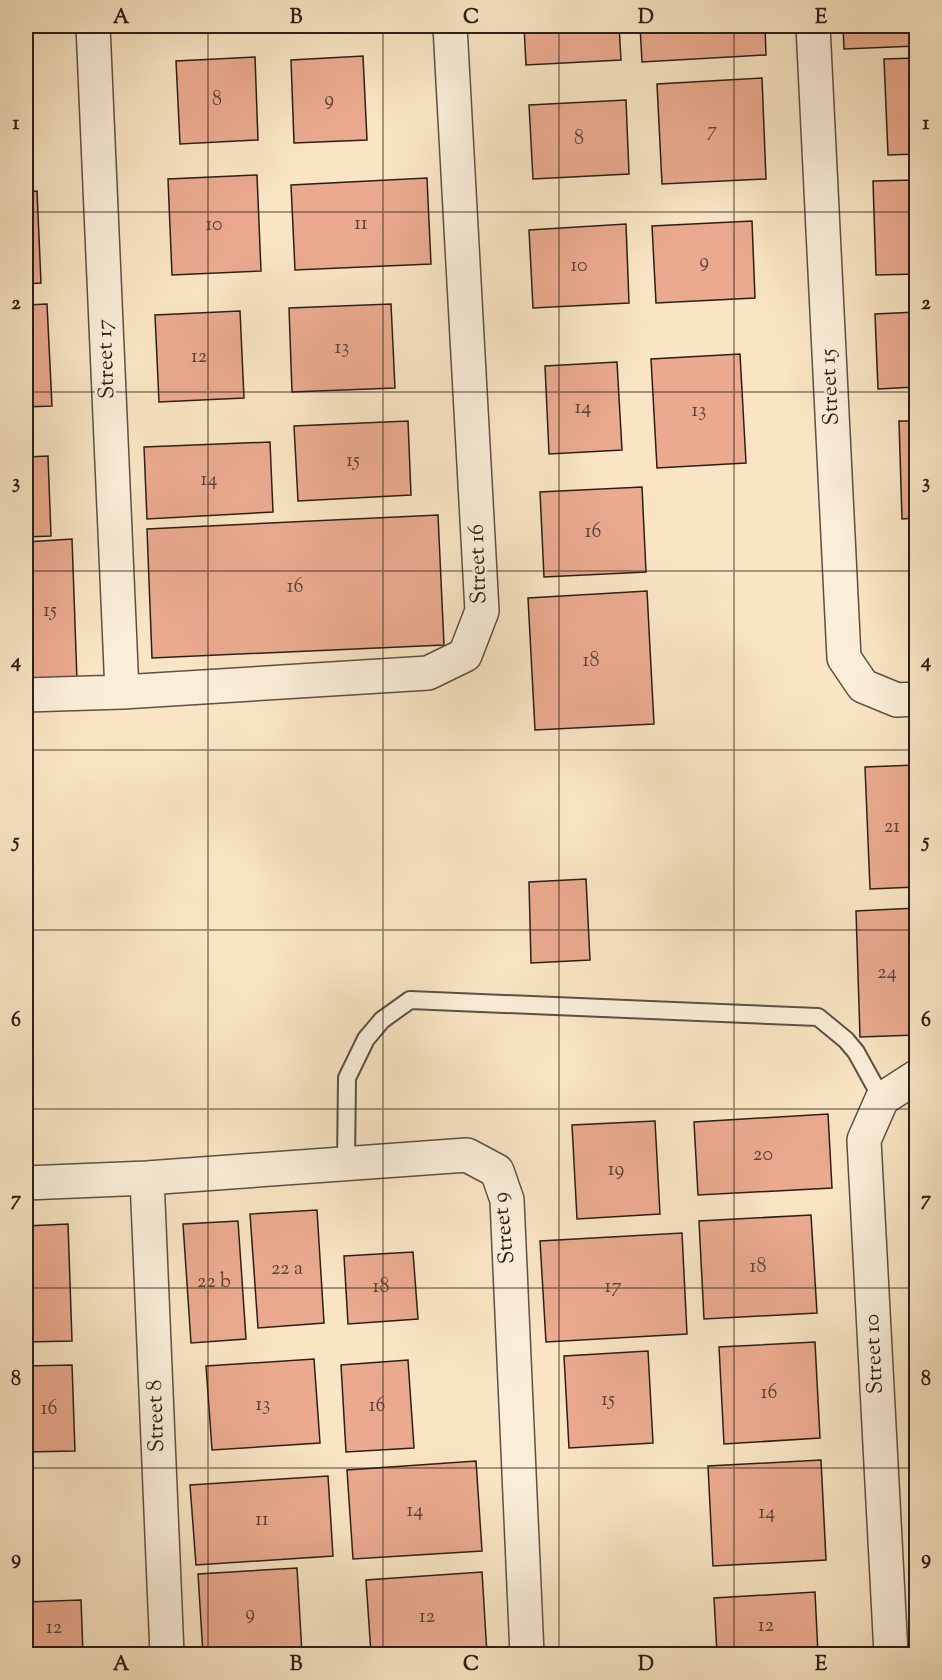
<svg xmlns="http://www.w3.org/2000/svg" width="942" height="1680" font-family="'Sorts Mill Goudy',serif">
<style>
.building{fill:#ebaa90;stroke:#2b1f18;stroke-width:1.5}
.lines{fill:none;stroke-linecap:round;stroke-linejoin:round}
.service-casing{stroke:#5e5043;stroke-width:20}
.minor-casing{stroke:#5e5043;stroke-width:36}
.service{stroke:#fbeed9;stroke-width:16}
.minor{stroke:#fbeed9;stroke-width:33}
.grid{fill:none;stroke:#2b1f18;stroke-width:1.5;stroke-opacity:0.55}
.labels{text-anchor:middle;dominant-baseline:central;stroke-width:5;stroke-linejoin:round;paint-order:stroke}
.number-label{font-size:20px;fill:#5b4236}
.street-label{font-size:22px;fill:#2b1f18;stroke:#fbeed9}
.neatline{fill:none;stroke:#2b1f18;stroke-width:2}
.grid-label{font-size:20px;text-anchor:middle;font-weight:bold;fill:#2b1f18}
</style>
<rect width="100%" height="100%" fill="#f9e5c4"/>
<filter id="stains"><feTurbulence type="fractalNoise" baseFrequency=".00333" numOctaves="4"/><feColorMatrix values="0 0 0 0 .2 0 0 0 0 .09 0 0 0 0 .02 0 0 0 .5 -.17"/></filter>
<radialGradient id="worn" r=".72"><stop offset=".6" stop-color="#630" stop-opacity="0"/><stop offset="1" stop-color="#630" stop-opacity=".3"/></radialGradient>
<path class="building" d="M524,26H619L621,60L526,65Z
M640,26H765L766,55L642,62Z
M843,26H916V46L844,49Z
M363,56L367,140L294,143L291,60Z
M255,57L258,140L180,144L176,61Z
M916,58V154L888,155L884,59Z
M762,78L766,179L662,184L657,84Z
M626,100L629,174L533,179L529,105Z
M257,175L261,271L172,275L168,179Z
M427,178L431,264L295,270L291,185Z
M916,180V274L876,275L873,181Z
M37,191L41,283L26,284V192Z
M752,221L755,298L656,303L652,226Z
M626,224L629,303L533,308L529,230Z
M47,304L52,406L26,407V305Z
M391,304L395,388L292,392L289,308Z
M240,311L244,398L159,402L155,315Z
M916,312V387L878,389L875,314Z
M740,354L746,463L657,468L651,359Z
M617,362L622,450L549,454L545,366Z
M408,421L411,495L298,501L294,426Z
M899,421H916V518L902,519Z
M270,442L273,512L147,519L144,447Z
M48,456L51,536L26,537V457Z
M642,487L646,572L544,577L540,492Z
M438,515L444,645L152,658L147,529Z
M72,539L77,680L26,682V542Z
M647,591L654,724L535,730L528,598Z
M916,765V887L870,889L865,767Z
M586,879L590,960L531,963L529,882Z
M916,908V1035L860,1037L856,911Z
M828,1114L832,1188L698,1195L694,1122Z
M655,1121L660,1214L577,1219L572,1125Z
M317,1210L324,1323L258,1328L250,1214Z
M811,1215L817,1313L704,1319L699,1221Z
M238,1221L246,1339L191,1343L183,1224Z
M68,1224L72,1341L26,1342V1226Z
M682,1233L687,1334L546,1342L540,1241Z
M413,1252L418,1319L348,1324L344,1256Z
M815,1342L820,1438L724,1444L719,1347Z
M648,1351L653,1443L569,1448L564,1356Z
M314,1359L320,1443L212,1450L206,1366Z
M408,1360L414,1448L346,1452L341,1365Z
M72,1365L75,1451L26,1452V1366Z
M821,1460L826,1560L713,1566L708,1466Z
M476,1461L482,1551L353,1559L347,1470Z
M328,1476L333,1556L196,1565L190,1485Z
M297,1568L302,1654H203L198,1574Z
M482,1572L487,1654H371L366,1580Z
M815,1592L818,1654H717L714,1598Z
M81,1600L83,1654H26V1602Z"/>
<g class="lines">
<defs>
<path id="service" d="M346,1163L347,1078L366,1039L382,1020L410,1000L818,1017L846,1040L856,1052L882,1099"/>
<path id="minor" d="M93,26L122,692
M813,26L844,658L863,686L897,700L916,699
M26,695L122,692L428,673L465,655L482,611L450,26
M147,1178L167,1654
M26,1183L147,1178L467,1155L497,1171L507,1200L527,1654
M891,1654L864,1140L882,1099L916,1077"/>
</defs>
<use href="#service" class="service-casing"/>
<use href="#minor" class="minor-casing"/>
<use href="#service" class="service"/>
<use href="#minor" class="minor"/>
</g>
<path class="grid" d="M208,26V1654M383,26V1654M559,26V1654M734,26V1654M26,212H916M26,392H916M26,571H916M26,750H916M26,930H916M26,1109H916M26,1288H916M26,1468H916"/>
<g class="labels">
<g class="number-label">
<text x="217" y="100">8</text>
<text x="329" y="100">9</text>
<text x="712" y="131">7</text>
<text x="579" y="139">8</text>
<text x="361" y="224">11</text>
<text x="214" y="225">10</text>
<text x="704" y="262">9</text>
<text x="579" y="266">10</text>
<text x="342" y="348">13</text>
<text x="199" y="357">12</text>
<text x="583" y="408">14</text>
<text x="699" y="411">13</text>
<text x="353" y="461">15</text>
<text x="209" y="480">14</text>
<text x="593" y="532">16</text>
<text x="295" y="587">16</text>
<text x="50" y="611">15</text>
<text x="591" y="661">18</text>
<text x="892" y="827">21</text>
<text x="887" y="973">24</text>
<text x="763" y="1155">20</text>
<text x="616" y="1170">19</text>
<text x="758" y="1267">18</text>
<text x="287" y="1269">22 a</text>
<text x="214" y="1282">22 b</text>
<text x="381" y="1287">18</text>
<text x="613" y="1287">17</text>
<text x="769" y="1393">16</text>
<text x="608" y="1400">15</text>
<text x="263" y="1405">13</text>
<text x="377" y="1406">16</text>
<text x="49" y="1409">16</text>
<text x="415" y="1511">14</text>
<text x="767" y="1513">14</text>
<text x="262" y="1520">11</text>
<text x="250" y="1614">9</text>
<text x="427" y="1617">12</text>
<text x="766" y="1626">12</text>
<text x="54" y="1628">12</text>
</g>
<g class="street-label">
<text transform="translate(107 359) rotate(-92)">Street 17</text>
<text transform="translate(831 387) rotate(-93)">Street 15</text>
<text transform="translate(479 564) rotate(-92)">Street 16</text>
<text transform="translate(505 1228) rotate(-96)">Street 9</text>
<text transform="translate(875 1354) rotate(-93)">Street 10</text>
<text transform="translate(157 1416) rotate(-92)">Street 8</text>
</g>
</g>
<rect width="942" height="1680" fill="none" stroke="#f9e5c4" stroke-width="66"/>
<rect x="33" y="33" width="876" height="1614" class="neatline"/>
<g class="grid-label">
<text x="121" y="23">A</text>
<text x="296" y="23">B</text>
<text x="471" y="23">C</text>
<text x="646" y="23">D</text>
<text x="821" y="23">E</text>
<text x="16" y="129">1</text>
<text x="926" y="129">1</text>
<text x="16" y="309">2</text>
<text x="926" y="309">2</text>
<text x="16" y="488">3</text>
<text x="926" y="488">3</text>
<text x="16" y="667">4</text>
<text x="926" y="667">4</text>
<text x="16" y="847">5</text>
<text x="926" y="847">5</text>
<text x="16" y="1026">6</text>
<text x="926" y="1026">6</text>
<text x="16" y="1205">7</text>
<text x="926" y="1205">7</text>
<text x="16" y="1385">8</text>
<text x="926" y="1385">8</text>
<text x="16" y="1564">9</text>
<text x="926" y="1564">9</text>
<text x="121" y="1670">A</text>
<text x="296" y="1670">B</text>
<text x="471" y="1670">C</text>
<text x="646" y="1670">D</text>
<text x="821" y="1670">E</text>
</g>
<rect width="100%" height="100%" filter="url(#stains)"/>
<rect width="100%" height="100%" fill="url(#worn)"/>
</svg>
